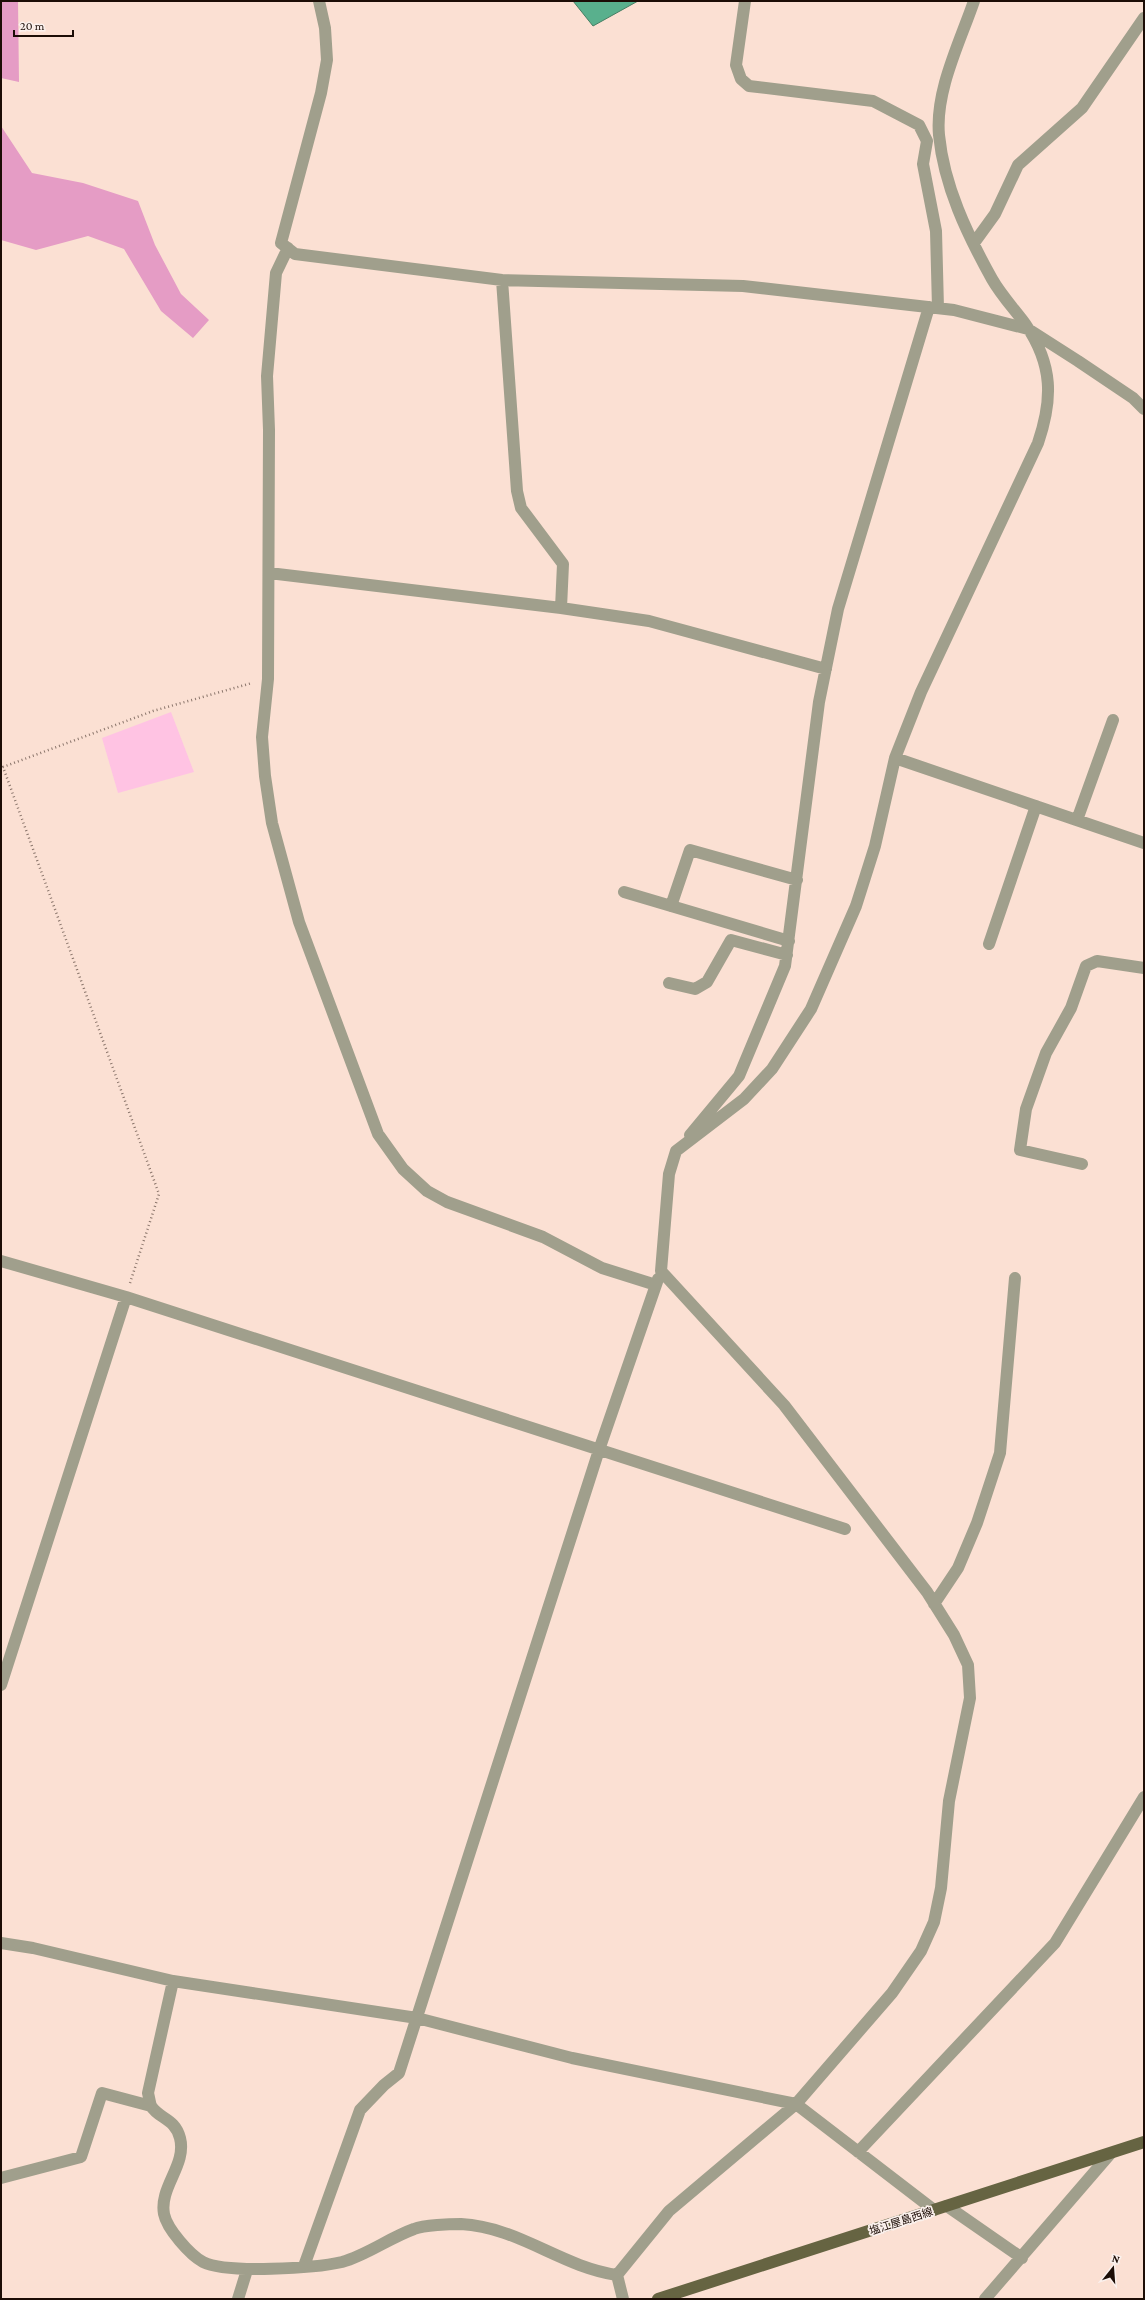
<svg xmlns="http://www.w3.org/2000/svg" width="1145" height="2300" font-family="'Crimson Pro','Noto Sans JP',serif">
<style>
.green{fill:#ffc3e3}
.forest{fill:#e59cc5}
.water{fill:#59b08d;stroke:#477f64}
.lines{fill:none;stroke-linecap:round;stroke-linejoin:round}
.path{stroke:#8a756b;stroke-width:2.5;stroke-dasharray:1 3;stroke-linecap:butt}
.minor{stroke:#a09f8c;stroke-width:12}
.major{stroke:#666442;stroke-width:12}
.labels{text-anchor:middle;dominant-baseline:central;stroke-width:3.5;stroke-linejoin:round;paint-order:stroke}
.street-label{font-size:11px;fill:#1c0d06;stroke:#fbf1ed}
</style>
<rect width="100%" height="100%" fill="#fbe0d3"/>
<path class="green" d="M171,712L194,772L118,793L102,738Z"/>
<path class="forest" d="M1,1H18L19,82L1,78Z
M1,126L32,173L83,183L138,201L155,245L181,294L209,320L193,338L161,311L124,249L88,236L36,250L1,240Z"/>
<path class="water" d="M573,1H638L593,26Z"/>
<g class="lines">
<path class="path" d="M130,1283L159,1194L3,767L153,711L252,683"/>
<path class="minor" d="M319,1L325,28L327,60L321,93L281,243L295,254L502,280L743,286L954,310L1028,329L1078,361L1133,398L1144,409
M745,1L736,65L741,79L749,86L873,101L919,125L927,141L923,164L936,231L938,308
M974,243L995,214L1018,165L1082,108L1144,18
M288,248L276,273L267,376L269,430L268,679L262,737L265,776L272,823L299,922L378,1134L403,1169L427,1191L447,1202L543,1237L602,1268L656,1285
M502,280L517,491L521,508L563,564L561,608
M269,573L561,608L649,621L826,669
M895,758L1144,843
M1077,820L1113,720
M624,892L789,941
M671,906L690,850L797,880
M989,944L1036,806
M669,983L695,989L707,982L731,940L787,955
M690,1135L739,1076L785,966L819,702L838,609L929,307
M1082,1164L1020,1150L1026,1109L1046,1053L1071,1008L1086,966L1097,961L1144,968
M1,1261L126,1297L845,1529
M934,1604L958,1568L977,1523L1000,1453L1015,1278
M1,1685L126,1297
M1,1943L33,1948L173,1981L417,2018L572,2058L796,2104L934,2210
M173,1981L148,2093C149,2097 150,2103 151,2106C159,2119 175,2118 180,2138C187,2165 159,2187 164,2214C167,2229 190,2255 203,2262C226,2274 316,2268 342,2262C367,2255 389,2238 414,2229C424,2225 450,2224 461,2224C519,2227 561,2267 617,2275
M858,2152L1055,1943L1144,1797
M1,2178L81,2157L102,2093L151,2106
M947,2206L1022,2258
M304,2266L360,2110L384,2085L399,2073L599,1450L658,1279
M238,2299L247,2270
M623,2299L617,2275L669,2211L796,2104L892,1993L921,1951L934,1922L941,1888L949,1801L970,1698L968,1665L954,1635L927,1592L784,1405L661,1271L669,1174L676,1151L744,1099L772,1069L811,1009L856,906L875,846L895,758L921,692L1038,443C1053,399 1053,365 1026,325C1015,310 1001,295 992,279C967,234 944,186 939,135C935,91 960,42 974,1
M985,2299L1110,2154"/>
<path class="major" d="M658,2299L1144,2142"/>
</g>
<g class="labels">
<g class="street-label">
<text transform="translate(901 2221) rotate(-18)">塩江屋島西線</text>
</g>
</g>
<rect width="1145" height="2300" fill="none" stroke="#1c0d06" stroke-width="4"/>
<g transform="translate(1113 2268) rotate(17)" stroke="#fbf1ed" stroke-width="3" paint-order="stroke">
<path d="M0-3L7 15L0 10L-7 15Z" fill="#1c0d06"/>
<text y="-6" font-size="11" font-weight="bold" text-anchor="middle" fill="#1c0d06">N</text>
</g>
<path d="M14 30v6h59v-6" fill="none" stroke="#1c0d06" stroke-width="2"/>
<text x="20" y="30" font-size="12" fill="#1c0d06" stroke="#fbf1ed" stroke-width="3" paint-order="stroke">20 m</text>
</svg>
